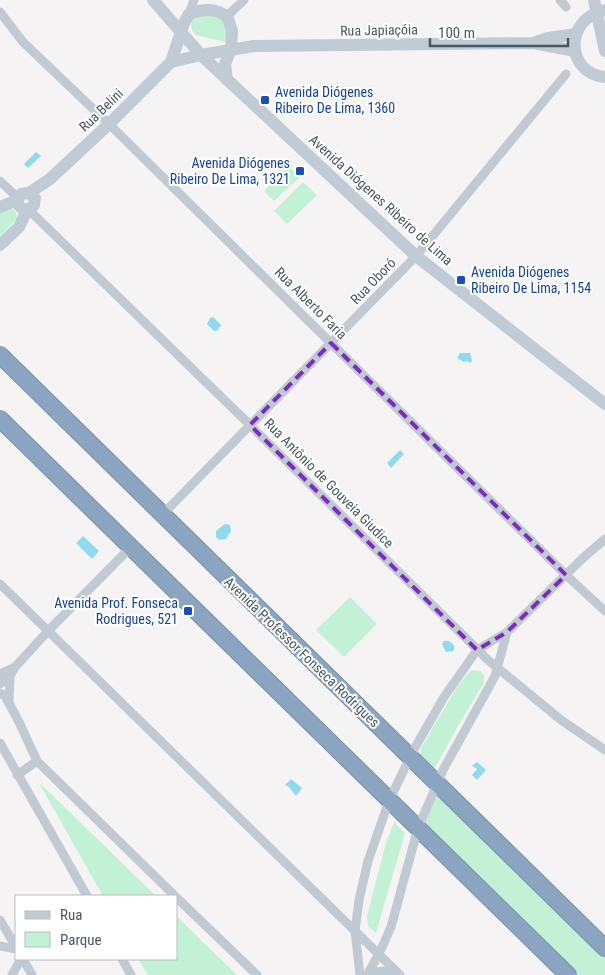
<svg xmlns="http://www.w3.org/2000/svg" width="605" height="975" font-family="'Roboto Condensed',sans-serif">
<style>
.green{fill:#c3f1d5}
.water{fill:#90daee}
.lines{fill:none;stroke-linecap:round;stroke-linejoin:round}
.highway-casing{stroke:#7690ad;stroke-width:18}
.street{stroke:#c1cad2;stroke-width:9}
.secondary{stroke:#c1cbd6;stroke-width:12}
.highway{stroke:#8ba5c1;stroke-width:16}
.marked{fill:none;stroke:#7b2cbf;stroke-width:4;stroke-dasharray:10 6;stroke-linejoin:round}
.transit-dot{fill:#1a4fb4;stroke:#fff;stroke-width:2}
.labels{text-anchor:middle;dominant-baseline:central;stroke-width:4;stroke-linejoin:round;paint-order:stroke}
.street-label{font-size:14px;fill:#4a5661;stroke:#fff}
.transit-label{font-size:14px;fill:#164399;stroke:#fff;text-anchor:start}
</style>
<rect width="100%" height="100%" fill="#f5f3f3"/>
<path class="green" d="M194,16H222L228,39L225,42L196,35C190,30 190,23 194,16Z
M289,166L300,177L274,201L264,191Z
M303,182L317,195L287,224L274,211Z
M12,208L16,213L17,219L0,236V212Z
M350,597L377,624L344,657L316,630Z
M472,670L481,671L484,676V683L459,724L436,766L434,767L420,755L421,748C431,733 459,678 472,670Z
M39,783L49,792L156,896H103Z
M438,792L605,956V975H576L424,825Z
M394,822L405,833L376,933L368,926L367,916L386,843Z
M176,916L237,975H148L138,959H176Z"/>
<path class="water" d="M36,152L41,156L28,168L24,164Z
M213,317L221,325L217,331H214L207,324L210,318Z
M460,353H470L472,361L470,363L468,361L464,362L457,358Z
M400,450L404,454L391,468L387,463Z
M225,524L230,525L231,531L226,539L219,540L216,537V531Z
M83,536L99,551L92,559L76,543Z
M444,641H448C453,642 456,647 453,651L446,652L442,644Z
M477,762L486,770L477,780L472,775L477,769L472,766Z
M291,779L302,788L296,796L289,787L285,785Z"/>
<g class="lines">
<defs>
<path id="highway" d="M0,355L605,948
M0,419L568,975"/>
</defs>
<use href="#highway" class="highway-casing"/>
<path class="street" d="M560,0L566,7
M0,12L23,42L109,124L566,575L605,611
M189,14L194,0
M227,16L244,0
M0,181L18,198
M29,210L250,425L488,660L561,720L605,750
M163,514L416,256L566,74
M0,584L400,975
M0,674L15,667
M0,684L10,676L15,667L48,631L131,547
M0,693L5,696L19,722L37,761L175,896
M9,703L10,676
M0,743L87,896
M17,775L37,761
M176,897L257,975
M0,920L16,947
M0,946L16,949
M23,959L32,975
M122,959L131,975
M368,973L384,971L397,972
M12,975L21,959
M360,975L355,931L359,900L368,861L389,801L413,751L444,697L477,650L507,632L583,558L605,539
M367,975L379,954L391,927L418,828L443,770L495,676L507,632"/>
<path class="secondary" d="M153,0L201,55L416,256L605,404
M594,0L605,51
M605,10C563,19 566,74 605,77
M533,43L548,38L576,34
M171,62L201,55L254,46L533,43L575,51
M29,193L35,198L34,205C25,215 12,205 21,194L29,193L50,179L109,124L171,62L184,23L189,14C202,9 217,7 228,18L232,31L231,49L225,64L227,80
M0,207L17,200
M0,245L19,227L27,210"/>
<use href="#highway" class="highway"/>
</g>
<path class="marked" d="M331,343L566,575L507,632L477,650L250,425Z"/>
<g class="transit-dot">
<rect x="260" y="95" width="10" height="10" rx="2.5"/>
<rect x="295" y="166" width="10" height="10" rx="2.5"/>
<rect x="456" y="275" width="10" height="10" rx="2.5"/>
<rect x="183" y="606" width="10" height="10" rx="2.5"/>
</g>
<g class="labels">
<g class="street-label">
<text transform="translate(379 30) rotate(-1)">Rua Japiaçóia</text>
<text transform="translate(101 110) rotate(-44)">Rua Belini</text>
<text transform="translate(381 200) rotate(42)">Avenida Diógenes Ribeiro de Lima</text>
<text transform="translate(373 281) rotate(-46)">Rua Oboró</text>
<text transform="translate(311 303) rotate(45)">Rua Alberto Faria</text>
<text transform="translate(329 483) rotate(45)">Rua Antônio de Gouveia Giudice</text>
<text transform="translate(302 652) rotate(44)">Avenida Professor Fonseca Rodrigues</text>
</g>
<g class="transit-label">
<text x="275" y="92">Avenida Diógenes<tspan x="275" dy="16">Ribeiro De Lima, 1360</tspan></text>
<text x="290" y="163" text-anchor="end">Avenida Diógenes<tspan x="290" dy="16">Ribeiro De Lima, 1321</tspan></text>
<text x="471" y="272">Avenida Diógenes<tspan x="471" dy="16">Ribeiro De Lima, 1154</tspan></text>
<text x="178" y="603" text-anchor="end">Avenida Prof. Fonseca<tspan x="178" dy="16">Rodrigues, 521</tspan></text>
</g>
</g>
<rect x="15" y="895" width="162" height="65" fill="#ffffff" stroke="#b7bbc0"/>
<rect x="25" y="911" width="25" height="8" fill="#c1cbd6" stroke="#b7bbc0"/>
<text x="60" y="920" font-size="15" fill="#4a5661">Rua</text>
<rect x="25" y="932" width="25" height="15" fill="#c3f1d5" stroke="#b7bbc0"/>
<text x="60" y="945" font-size="15" fill="#4a5661">Parque</text>
<path d="M430 38v8h138v-8" fill="none" stroke="#4a5661" stroke-width="2.5"/>
<text x="438" y="38" font-size="15" fill="#4a5661" stroke="#ffffff" stroke-width="4" paint-order="stroke">100 m</text>
</svg>
